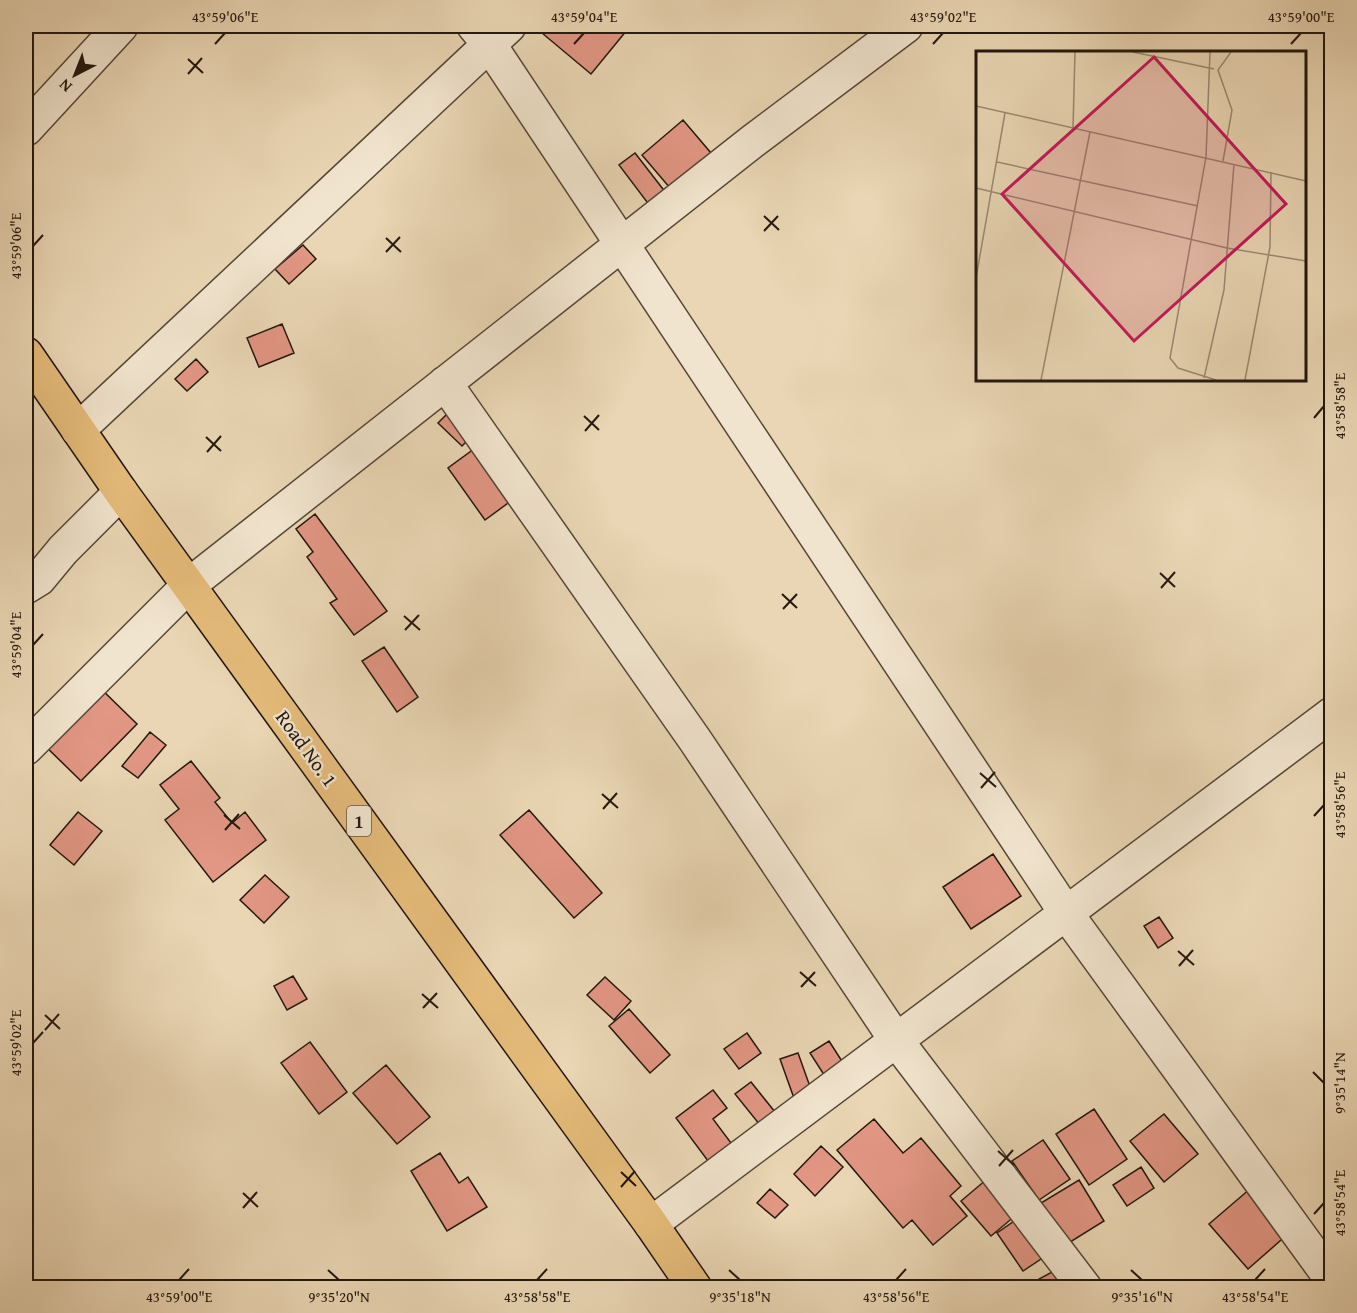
<svg xmlns="http://www.w3.org/2000/svg" width="1357" height="1313" font-family="'Gentium Book Plus',serif">
<style>
.building{fill:#e29684;stroke:#23170e;stroke-width:1.5}
.lines{fill:none;stroke-linecap:round;stroke-linejoin:round}
.minor-casing{stroke:#554738;stroke-width:36}
.highway-casing{stroke:#23170e;stroke-width:36}
.minor{stroke:#f1e4ce;stroke-width:33}
.highway{stroke:#e5bb7a;stroke-width:33}
.ticks{fill:none;stroke:#23170e;stroke-width:2}
.labels{text-anchor:middle;dominant-baseline:central;stroke-width:4.5;stroke-linejoin:round;paint-order:stroke}
.shield{fill:#f1e4ce;stroke:#615448;stroke-width:1.5}
.shield-label{font-size:18px;font-weight:bold;fill:#23170e}
.street-label{font-size:20px;fill:#23170e;stroke:#f1e4ce}
.inset-road{fill:none;stroke:#9a8a72;stroke-width:1.5}
.view{fill:#c2185b;fill-opacity:0.15;stroke:#c2185b;stroke-width:3}
.inset-edge{fill:none;stroke:#23170e;stroke-width:3}
.neatline{fill:none;stroke:#23170e;stroke-width:2}
.ticks-label{font-size:15px;text-anchor:middle;fill:#23170e}
</style>
<rect width="100%" height="100%" fill="#ead6b4"/>
<filter id="stains"><feTurbulence type="fractalNoise" baseFrequency=".00333" numOctaves="4"/><feColorMatrix values="0 0 0 0 .2 0 0 0 0 .09 0 0 0 0 .02 0 0 0 .5 -.17"/></filter>
<radialGradient id="worn" r=".72"><stop offset=".6" stop-color="#630" stop-opacity="0"/><stop offset="1" stop-color="#630" stop-opacity=".3"/></radialGradient>
<path class="building" d="M548,26H622L627,30L591,74L542,33Z
M683,120L711,153L670,188L642,155Z
M635,153L666,193L650,206L619,165Z
M303,245L316,259L289,284L275,269Z
M282,324L294,353L259,367L247,338Z
M196,359L208,372L187,391L175,379Z
M447,414L472,436L462,446L438,423Z
M478,446L515,498L485,520L448,468Z
M315,514L387,611L354,635L330,603L337,599L307,557L313,552L296,529Z
M384,647L418,697L397,712L362,661Z
M94,682L137,724L81,781L38,739Z
M150,732L166,745L138,778L122,766Z
M191,761L220,798L215,802L232,823L245,812L266,840L213,882L165,820L179,809L160,785Z
M529,810L602,893L574,918L500,835Z
M78,812L102,831L74,865L50,845Z
M993,854L1021,896L971,929L943,887Z
M265,875L289,897L264,923L240,900Z
M1159,917L1173,938L1158,948L1144,926Z
M293,976L307,999L287,1010L274,986Z
M605,977L631,1001L614,1020L587,995Z
M629,1009L670,1055L650,1073L609,1026Z
M747,1033L761,1053L739,1069L724,1049Z
M829,1041L847,1069L828,1081L810,1053Z
M310,1042L347,1092L319,1114L281,1063Z
M798,1053L813,1095L795,1101L780,1059Z
M386,1065L430,1117L397,1144L353,1093Z
M751,1082L779,1117L764,1130L735,1094Z
M713,1090L727,1108L713,1119L743,1159L720,1177L676,1118Z
M1094,1109L1127,1159L1089,1185L1056,1134Z
M1164,1114L1198,1154L1164,1182L1130,1141Z
M874,1119L903,1153L921,1138L961,1186L950,1196L967,1216L933,1245L912,1220L903,1228L837,1150Z
M1043,1140L1070,1179L1039,1200L1012,1161Z
M821,1146L843,1167L815,1196L794,1174Z
M440,1153L459,1183L468,1177L487,1207L447,1231L411,1171Z
M1141,1167L1154,1188L1127,1206L1113,1185Z
M993,1174L1022,1210L991,1236L961,1201Z
M1079,1180L1104,1221L1067,1244L1041,1203Z
M1251,1188L1289,1233L1248,1269L1209,1224Z
M770,1189L788,1205L775,1218L757,1203Z
M1023,1215L1050,1253L1023,1271L997,1233Z
M1069,1263L1082,1288H1044L1039,1279Z"/>
<g class="lines">
<defs>
<path id="minor" d="M474,26L489,44L1066,913L1332,1280
M26,129L121,26
M445,383L695,740L896,1040L1085,1288
M78,430L509,26
M26,587L39,579L63,550L121,492
M26,748L189,585L753,141L906,26
M651,1224L1332,714"/>
<path id="highway" d="M26,354L121,492L651,1224L695,1288"/>
</defs>
<use href="#minor" class="minor-casing"/>
<use href="#highway" class="highway-casing"/>
<use href="#minor" class="minor"/>
<use href="#highway" class="highway"/>
</g>
<path class="ticks" d="M215,44L225,33M574,44L584,33M933,44L943,33M1291,44L1301,33M188,59L203,73M188,74L202,58M764,216L779,230M764,231L778,216M386,238L401,252M33,246L43,235M386,252L400,237M584,416L599,430M1314,418L1324,406M585,431L599,415M206,437L221,451M207,452L221,436M1160,573L1175,587M1161,588L1175,572M782,594L797,608M783,609L797,594M404,616L420,630M405,630L419,615M33,645L43,634M980,773L996,787M981,788L995,772M602,794L618,808M603,809L617,793M224,815L240,829M1314,816L1324,805M225,830L239,814M1178,951L1194,965M1179,966L1193,950M800,972L816,986M801,987L815,972M422,994L438,1008M423,1008L437,993M45,1015L60,1029M45,1030L59,1014M33,1043L43,1032M1313,1072L1324,1083M998,1151L1014,1165M999,1166L1013,1150M621,1172L636,1186M621,1187L635,1171M243,1193L258,1207M243,1208L257,1192M1314,1214L1324,1203M328,1270L339,1280M729,1270L740,1280M1131,1270L1142,1280M179,1280L189,1269M537,1280L547,1269M896,1280L906,1269M1255,1280L1265,1269"/>
<g class="labels">
<rect class="shield" x="347" y="806" width="24" height="30" rx="4.5"/>
<g class="shield-label">
<text x="359" y="821">1</text>
</g>
<g class="street-label">
<text transform="translate(307 748) rotate(54)">Road No. 1</text>
</g>
</g>
<g transform="translate(976 51)">
<rect width="330" height="330" fill="#ead6b4"/>
<path class="inset-road" d="M157,1L238,18M234,1L230,106L194,307L202,317L240,329M0,55L330,130M97,77L99,1M247,110L256,59L242,19L255,1M21,111L222,155M0,137L251,197L330,210M0,227L29,62M228,327L248,239L258,113M65,329L114,81M269,329L294,196L295,121"/>
<path class="view" d="M178,6L310,153L158,290L26,143Z"/>
<rect width="330" height="330" class="inset-edge"/>
</g>
<rect width="1357" height="1313" fill="none" stroke="#ead6b4" stroke-width="66"/>
<g transform="translate(75 75) rotate(222)" stroke="#f1e4ce" stroke-width="4.5" paint-order="stroke">
<path d="M0-4.5L10 22L0 15L-10 22Z" fill="#23170e"/>
<text y="-9" font-size="16" font-weight="bold" text-anchor="middle" fill="#23170e">N</text>
</g>
<rect x="33" y="33" width="1291" height="1247" class="neatline"/>
<g class="ticks-label">
<text x="225" y="22">43°59'06"E</text>
<text x="584" y="22">43°59'04"E</text>
<text x="943" y="22">43°59'02"E</text>
<text x="1301" y="22">43°59'00"E</text>
<text transform="translate(16 246) rotate(-90)" y="5">43°59'06"E</text>
<text transform="translate(1340 406) rotate(-90)" y="5">43°58'58"E</text>
<text transform="translate(16 645) rotate(-90)" y="5">43°59'04"E</text>
<text transform="translate(1340 805) rotate(-90)" y="5">43°58'56"E</text>
<text transform="translate(16 1043) rotate(-90)" y="5">43°59'02"E</text>
<text transform="translate(1340 1083) rotate(-90)" y="5">9°35'14"N</text>
<text transform="translate(1340 1203) rotate(-90)" y="5">43°58'54"E</text>
<text x="179" y="1302">43°59'00"E</text>
<text x="339" y="1302">9°35'20"N</text>
<text x="537" y="1302">43°58'58"E</text>
<text x="740" y="1302">9°35'18"N</text>
<text x="896" y="1302">43°58'56"E</text>
<text x="1142" y="1302">9°35'16"N</text>
<text x="1255" y="1302">43°58'54"E</text>
</g>
<rect width="100%" height="100%" filter="url(#stains)"/>
<rect width="100%" height="100%" fill="url(#worn)"/>
</svg>
